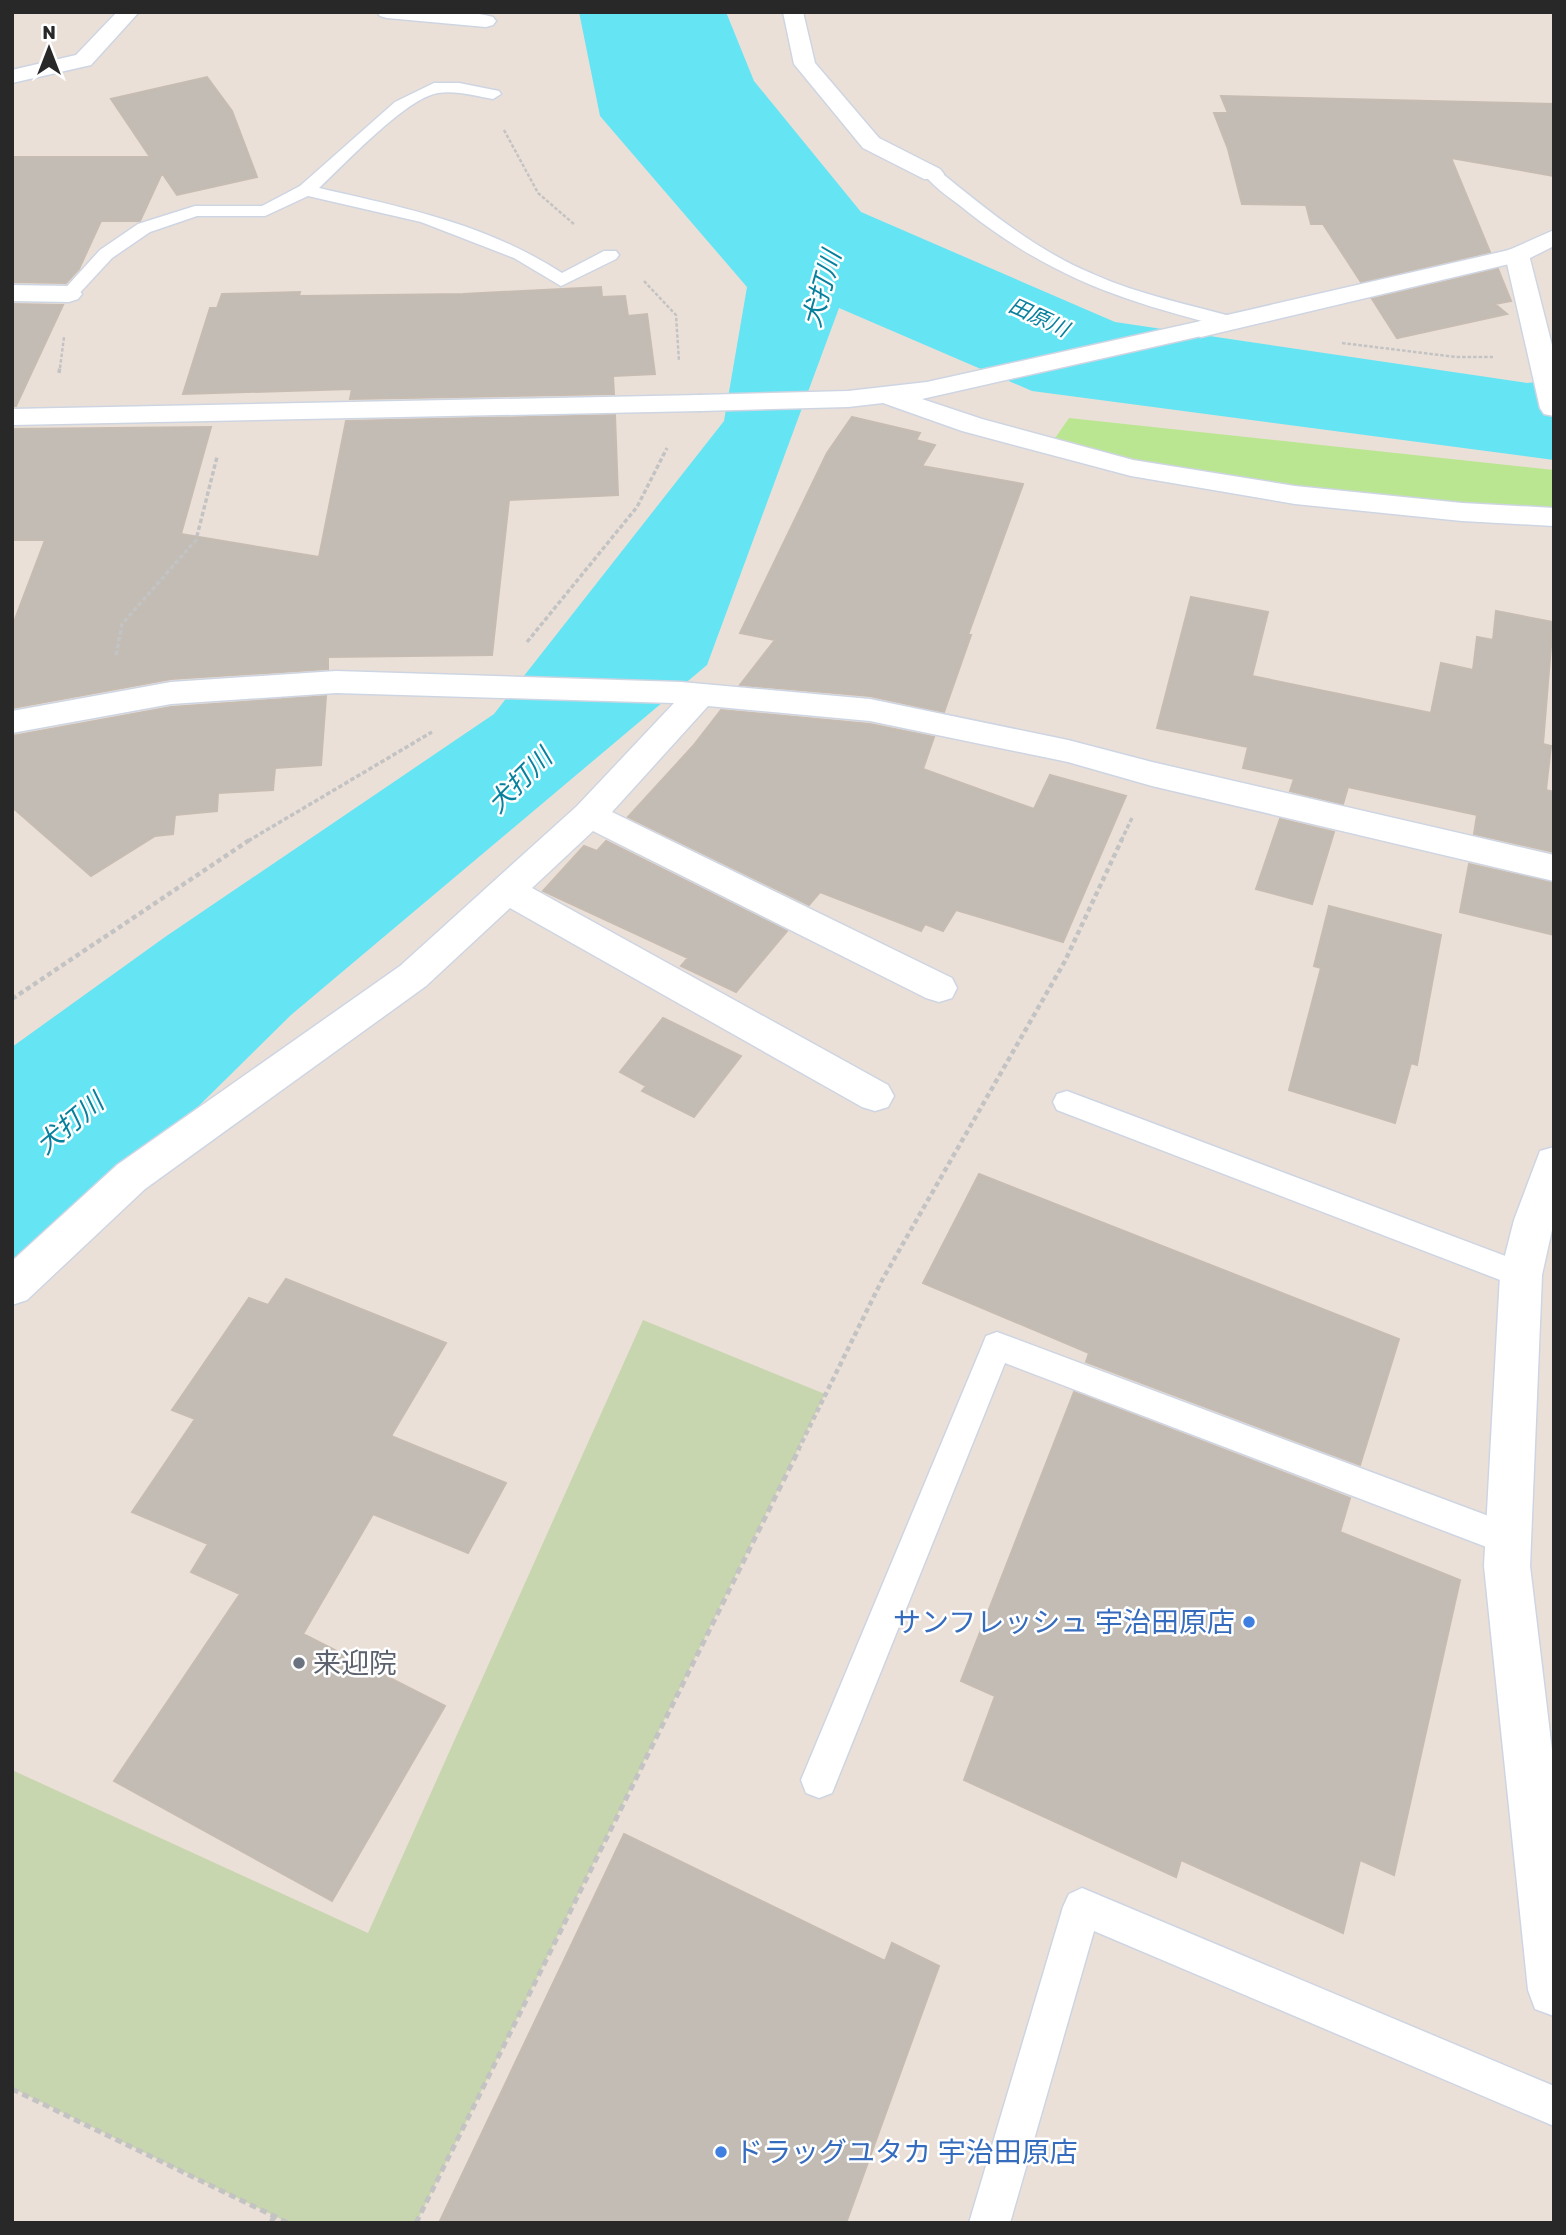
<svg xmlns="http://www.w3.org/2000/svg" width="1566" height="2235" font-family="Rubik,'Noto Sans JP',sans-serif">
<style>
.green{fill:#bbe691}
.cemetery{fill:#c8d6af}
.water{fill:#65e4f4}
.building{fill:#c2bcb4;stroke:#c7bcb2;stroke-width:2}
.lines{fill:none;stroke-linecap:round;stroke-linejoin:round}
.service-casing{stroke:#ced5e2;stroke-width:3}
.minor-casing{stroke:#ced5e2;stroke-width:3}
.tertiary-casing{stroke:#ced5e2;stroke-width:3}
.path-far3{stroke:#c3c3c3;stroke-width:2.5;stroke-dasharray:3.5 2;stroke-linecap:butt}
.path-far2{stroke:#c3c3c3;stroke-width:3.5;stroke-dasharray:4.5 2.5;stroke-linecap:butt}
.path-far1{stroke:#c3c3c3;stroke-width:4.5;stroke-dasharray:5 3.5;stroke-linecap:butt}
.path{stroke:#c3c3c3;stroke-width:5;stroke-dasharray:7 4.5;stroke-linecap:butt}
.service{fill:#fff;fill-rule:evenodd}
.minor{fill:#fff;fill-rule:evenodd}
.tertiary{fill:#fff;fill-rule:evenodd}
.shop-dot{fill:#3f7fe0;stroke:#fff;stroke-width:2.5}
.worship-dot{fill:#6b7280;stroke:#fff;stroke-width:2.5}
.labels{text-anchor:middle;dominant-baseline:central;stroke-width:5;stroke-linejoin:round;paint-order:stroke}
.far-water-label{font-size:21px;font-style:italic;fill:#06809d;stroke:#fff}
.water-label{font-size:26px;font-style:italic;fill:#06809d;stroke:#fff}
.near-shop-label{font-size:28px;fill:#366cbe;stroke:#fff;text-anchor:end}
.near-worship-label{font-size:28px;fill:#5b616d;stroke:#fff;text-anchor:start}
</style>
<rect width="100%" height="100%" fill="#ebe0d8"/>
<path class="green" d="M1069,418L1554,470V517L1131,468L1053,441Z"/>
<path class="cemetery" d="M643,1320L825,1394L416,2223H289L12,2088V1770L368,1933Z"/>
<path class="water" d="M579,12H726L754,81L861,212L1115,322L1527,383L1554,380V460L1032,391L839,308L707,665L291,1015L12,1290V1047L165,937L494,714L724,421L747,287L600,116Z"/>
<path class="building" d="M207,77L232,111L257,177L177,195L162,173L140,221H101L79,269L66,283L12,282V157H150L111,99Z
M1221,96L1554,104V176L1451,158L1490,252L1361,282L1323,224H1311L1306,205L1242,204L1228,149L1214,113H1228Z
M1498,269L1511,301L1495,304L1507,314L1397,338L1372,299Z
M601,287L602,297L625,296L628,316L647,314L655,374L613,376L614,394L350,399L352,389L183,394L210,308H217L222,294L300,292L299,296L463,294Z
M12,304L63,305L16,406H12Z
M615,415L618,495L509,500L492,655L328,657V669L171,679L12,708V627L45,540H12V429L211,427L181,534L319,557L346,421Z
M852,417L920,433L916,440L935,445L922,466L1023,484L968,635H971L944,712L870,696L740,685L775,640L740,633L827,453Z
M1191,597L1268,612L1252,676L1431,713L1441,663L1473,670L1477,637L1493,640L1496,611L1553,622L1543,744L1551,746L1546,790L1554,792V852L1474,834L1477,815L1348,787L1343,804L1290,791L1294,779L1243,768L1248,747L1157,728Z
M326,696L321,765L275,768L273,790L218,793L217,811L175,815L173,834L155,836L91,876L12,807V736L171,707Z
M721,710L870,724L934,737L923,769L1034,809L1050,775L1126,796L1063,942L956,910L943,931L925,924L921,931L820,892L809,905L628,817L693,746Z
M1280,819L1334,832L1312,904L1256,889Z
M606,841L787,931L736,992L681,966L688,958L543,891L584,846L597,851Z
M1469,864L1554,883V935L1460,912Z
M1329,906L1441,935L1417,1065L1411,1063L1395,1123L1289,1090L1321,968L1314,966Z
M663,1018L741,1056L694,1117L642,1091L646,1086L620,1072Z
M979,1174L1399,1339L1360,1465L1086,1362L1089,1353L923,1283Z
M286,1279L446,1343L391,1436L506,1483L468,1553L373,1514L303,1634L445,1706L332,1901L114,1781L240,1594L191,1572L208,1544L132,1512L195,1419L172,1410L249,1298L268,1305Z
M1074,1392L1350,1498L1340,1532L1460,1580L1394,1875L1360,1860L1343,1933L1181,1860L1176,1877L964,1780L995,1696L961,1681Z
M624,1834L885,1961L892,1943L939,1966L846,2223H439Z"/>
<g class="lines">
<defs>
<path id="service" d="M434,83H459L499,91L501,94L493,99C476,96 456,90 438,93C406,98 345,164 319,188C406,208 486,224 562,273L604,251H616L619,255L616,259L561,286L514,258L421,222L308,196L265,216H197L150,232L112,258L75,298H63L60,294L100,250L138,224L195,206H262L300,186L395,102Z
M932,169L938,170C986,209 1035,250 1093,274C1140,295 1191,305 1241,319L1243,323L1234,329C1129,303 1055,280 968,212C954,200 935,189 924,174Z
M1067,1091L1532,1266L1536,1275L1532,1284L1521,1288L1057,1110L1053,1102L1057,1094Z
M997,1332L1510,1524L1522,1529L1526,1540L1522,1551L1510,1556L1005,1363L832,1793L819,1798L806,1793L801,1780L982,1346L986,1336Z
M1082,1888L1554,2086V2126L1094,1931L1010,2223H969L1063,1907L1069,1894Z"/>
<path id="minor" d="M117,12H139L91,65L12,83V70L76,55Z
M377,12C415,12 456,7 493,17L496,21L493,25L486,27L387,18L380,16Z
M783,12H803L815,63L879,138L940,169L944,174L940,179H924L863,148L794,64Z
M1517,248L1526,250L1529,255L1554,353V416L1544,414L1540,408L1505,255L1508,250Z
M12,285L69,286L78,289L82,294L78,299L69,302L12,301Z
M1201,321L1210,324L1214,329L1210,334L922,399L982,419L1133,460L1295,486L1462,503L1554,508V526L1462,521L1295,504L1131,476L962,431L883,403L848,407L700,411L690,409L687,403L690,397L700,395L848,391L927,382Z
M336,671L681,682L870,699L1068,740L1152,762L1554,855V881L1152,786L1068,762L870,721L708,706L612,812L952,978L957,988L952,998L939,1002L926,998L593,831L532,888L888,1085L894,1096L888,1107L875,1111L862,1107L510,908L426,986L145,1189L27,1300L12,1305V1261L117,1165L400,966L577,806L674,703L336,693L171,704L12,733V711L171,682Z
M1554,1147V1221L1542,1275L1530,1566L1554,1767V2016L1535,2009L1528,1990L1484,1566L1500,1275L1514,1220L1540,1151Z"/>
<path id="tertiary" d="M1554,230V246L1526,260L1201,337L1192,334L1188,329L1192,324L1201,321L1509,250Z
M700,395L710,397L713,403L710,409L700,411L12,425V409Z"/>
</defs>
<use href="#service" class="service-casing"/>
<use href="#minor" class="minor-casing"/>
<use href="#tertiary" class="tertiary-casing"/>
<path class="path-far3" d="M504,130L538,193L575,225
M644,281L676,315L679,361
M1342,343L1456,357H1493
M60,368L64,337"/>
<path class="path-far2" d="M59,373L60,366
M527,642L637,507L667,448
M116,655L122,624L196,540L217,457
M248,841L432,732
M1121,841L1132,818"/>
<path class="path-far1" d="M12,999L251,839
M798,1450L881,1282L1065,961L1122,839"/>
<path class="path" d="M12,2089L288,2223
M271,2223L274,2216
M416,2223L799,1449"/>
<use href="#service" class="service"/>
<use href="#minor" class="minor"/>
<use href="#tertiary" class="tertiary"/>
</g>
<g class="shop-dot">
<circle cx="1249" cy="1622" r="7"/>
<circle cx="721" cy="2152" r="7"/>
</g>
<circle class="worship-dot" cx="299" cy="1663" r="7"/>
<g class="labels">
<g class="far-water-label">
<text transform="translate(1039 317) rotate(25)">田原川</text>
</g>
<g class="water-label">
<text transform="translate(822 289) rotate(-74)">犬打川</text>
<text transform="translate(520 781) rotate(-45)">犬打川</text>
<text transform="translate(70 1124) rotate(-40)">犬打川</text>
</g>
<g class="near-shop-label">
<text x="1235" y="1622">サンフレッシュ 宇治田原店</text>
<text x="735" y="2152" text-anchor="start">ドラッグユタカ 宇治田原店</text>
</g>
<g class="near-worship-label">
<text x="313" y="1663">来迎院</text>
</g>
</g>
<rect width="1566" height="2235" fill="none" stroke="#282828" stroke-width="28"/>
<g transform="translate(49 49)" stroke="#ffffff" stroke-width="5" paint-order="stroke">
<path d="M0-5L12 26L0 18L-12 26Z" fill="#282828"/>
<text y="-10" font-size="19" font-weight="bold" text-anchor="middle" fill="#282828">N</text>
</g>
</svg>
